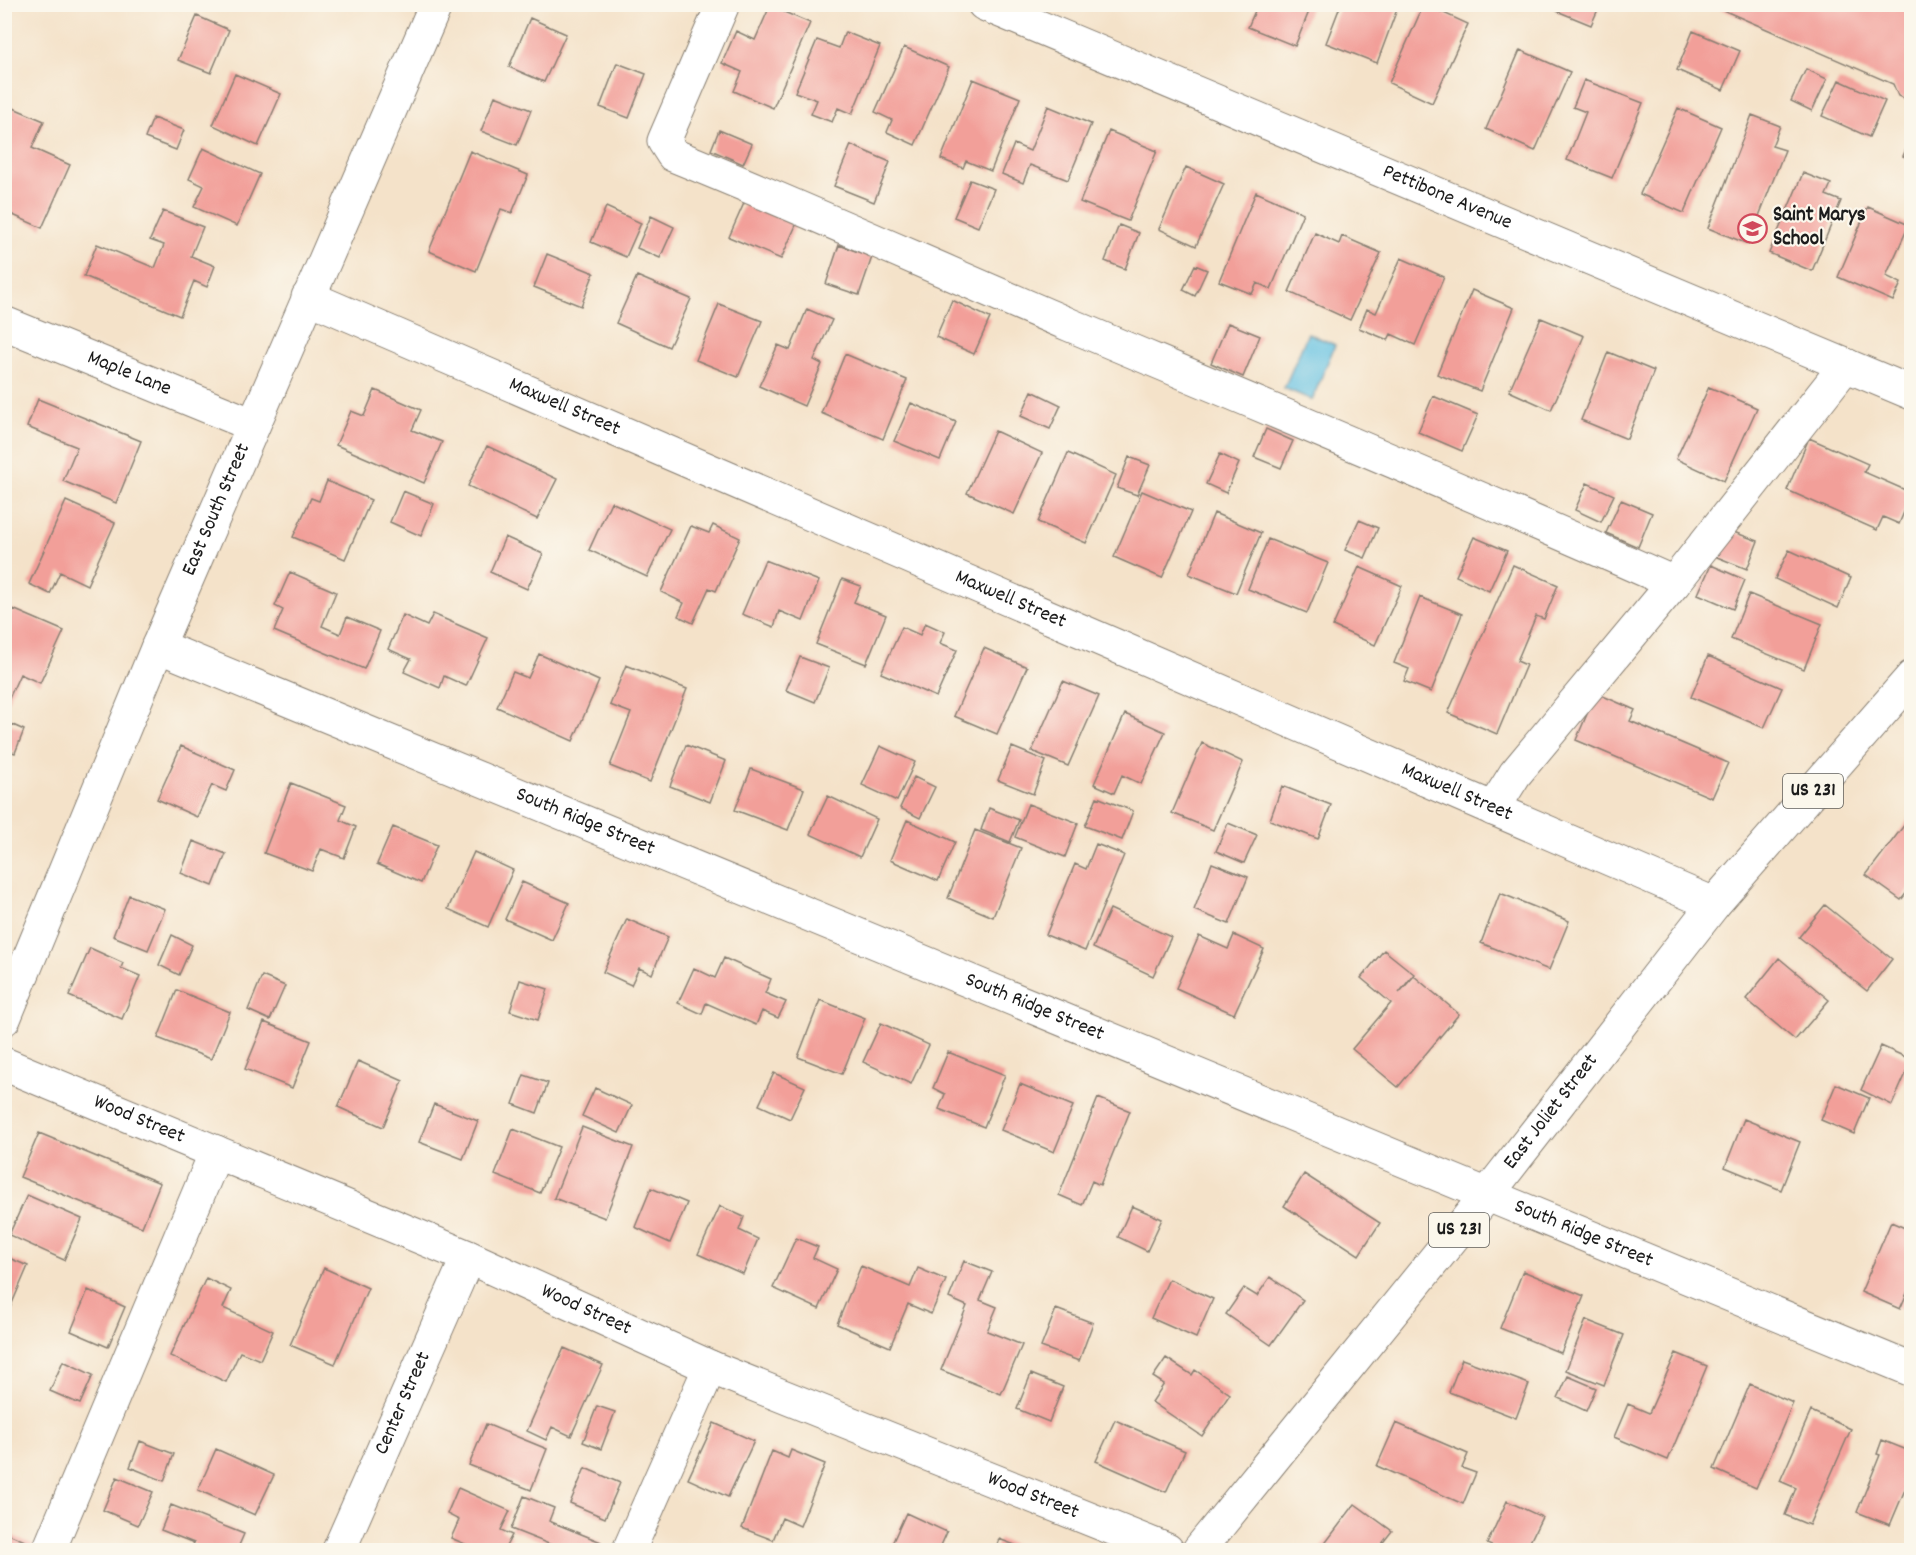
<svg xmlns="http://www.w3.org/2000/svg" width="1916" height="1555" font-family="Dekko,sans-serif">
<style>
.water{fill:#64c1e2;stroke:#406e7f;stroke-width:1.5}
.building{fill:#f29f99}
.lines{fill:none;stroke-linecap:round;stroke-linejoin:round}
.minor-casing{stroke:#887f72;stroke-width:35}
.major-casing{stroke:#887f72;stroke-width:35}
.minor{stroke:#fff;stroke-width:33}
.major{stroke:#fff;stroke-width:33}
.labels{text-anchor:middle;dominant-baseline:central;stroke-width:4.5;stroke-linejoin:round;paint-order:stroke}
.shield{fill:#fbf7ec;stroke:#5f5e5a;stroke-width:1.5}
.shield-label{font-size:20px;font-weight:bold;fill:#1c1c1c}
.street-label{font-size:21px;fill:#1c1c1c;stroke:#fbf7ec}
.poi-label{font-size:21px;font-weight:bold;fill:#1c1c1c;stroke:#fbf7ec;text-anchor:start}
</style>
<rect width="100%" height="100%" fill="#fbf7ec"/>
<filter id="ink" filterUnits="userSpaceOnUse"><feTurbulence type="fractalNoise" baseFrequency=".0167" numOctaves="2"/><feDisplacementMap in="SourceGraphic" scale="12" xChannelSelector="R" yChannelSelector="G"/><feConvolveMatrix kernelMatrix="1 2 1 2 8 2 1 2 1" color-interpolation-filters="sRGB"/></filter>
<filter id="wash" filterUnits="userSpaceOnUse"><feTurbulence type="fractalNoise" baseFrequency=".008" numOctaves="4" result="noise"/><feDisplacementMap in="SourceGraphic" scale="24" xChannelSelector="R" yChannelSelector="G"/><feGaussianBlur stdDeviation="1.35" result="paint"/><feColorMatrix in="noise" values="0 0 0 0 0 0 0 0 0 0 0 0 0 0 0 0 0 1.4 0 .05"/><feComposite in="paint" operator="in"/></filter>
<g filter="url(#wash)">
<rect width="100%" height="100%" fill="#f4e2c9"/>
<path class="water" d="M1308,333L1335,345L1312,400L1284,388Z"/>
<g id="blocks">
<path class="building" d="M1258,4H1312L1295,46L1248,27Z
M1341,4H1399L1377,63L1326,43Z
M1424,4L1468,24L1432,103L1389,83Z
M1709,4H1912V102L1898,96L1893,84Z
M1560,5H1600L1591,25L1557,11Z
M770,6L810,23L773,108L734,91L742,72L722,63L736,31L755,40Z
M197,16L229,30L211,73L178,60Z
M530,18L566,34L544,82L509,67Z
M1693,31L1740,51L1723,90L1677,70Z
M845,32L880,46L852,114L838,108L832,122L811,114L817,100L795,92L817,40L839,48Z
M904,47L949,67L915,145L887,132L892,120L875,112Z
M1520,50L1570,72L1535,151L1486,129Z
M617,63L646,74L629,118L600,107Z
M1806,69L1827,79L1812,111L1791,101Z
M235,74L281,94L258,146L213,125Z
M973,79L1020,98L991,171L966,161L963,168L941,159Z
M1584,80L1643,103L1612,178L1567,160L1586,112L1573,107Z
M1839,80L1885,101L1869,137L1822,116Z
M495,96L531,110L517,145L481,131Z
M4,104L44,121L32,148L70,165L42,228L4,211V162L11,147L4,145Z
M1048,106L1091,124L1068,180L1030,165L1023,183L1002,174L1014,144L1030,151Z
M1678,108L1721,127L1684,213L1640,194Z
M1752,115L1780,126L1772,146L1785,150L1748,244L1708,228Z
M153,118L184,130L176,150L145,138Z
M719,130L752,144L743,164L711,150Z
M1109,131L1157,151L1128,221L1080,202Z
M1912,136V160L1903,156Z
M851,145L890,162L874,202L834,186Z
M203,148L260,174L237,226L194,207L204,186L189,179Z
M470,151L528,175L512,213L501,209L476,271L429,251Z
M1186,167L1224,184L1196,246L1159,229Z
M1803,173L1831,184L1826,195L1841,201L1812,271L1769,253Z
M970,180L994,189L978,227L954,217Z
M1256,192L1303,213L1271,289L1257,283L1252,294L1219,281Z
M745,201L797,223L781,259L729,237Z
M606,207L641,223L626,257L591,242Z
M1868,207L1909,225L1886,276L1901,283L1893,301L1838,277Z
M163,211L203,227L191,256L215,266L207,287L194,281L180,316L84,276L97,244L155,268L164,245L150,240Z
M651,216L674,227L660,258L637,248Z
M1119,225L1139,233L1125,269L1105,261Z
M1315,233L1339,244L1342,236L1381,253L1350,320L1289,292Z
M839,245L872,257L859,295L826,284Z
M547,254L594,273L581,306L534,287Z
M1401,258L1444,277L1415,345L1391,334L1388,340L1359,328L1367,309L1376,313Z
M1195,265L1207,270L1195,296L1183,290Z
M637,276L691,299L669,347L616,323Z
M1472,290L1514,308L1480,391L1437,374Z
M952,300L990,318L974,354L936,337Z
M719,304L762,321L738,377L696,360Z
M807,309L832,320L814,360L822,364L804,406L759,386L778,345L790,350Z
M1541,318L1584,336L1551,410L1509,391Z
M1228,323L1260,336L1243,377L1211,363Z
M1608,352L1654,371L1627,439L1581,420Z
M845,354L907,380L883,439L821,413Z
M1709,387L1757,408L1724,481L1676,459Z
M375,390L421,410L412,430L442,442L424,483L336,445L351,411L364,416Z
M1032,391L1061,405L1050,429L1021,416Z
M1433,396L1478,415L1462,451L1418,432Z
M38,399L141,441L116,503L63,481L77,447L27,427Z
M911,403L956,422L940,460L894,441Z
M1266,429L1293,441L1281,468L1254,457Z
M995,431L1042,453L1014,514L967,493Z
M1809,438L1868,464L1864,472L1912,493L1899,524L1883,517L1877,530L1787,490Z
M487,446L557,479L537,519L468,486Z
M1068,453L1116,475L1086,543L1038,522Z
M1220,454L1239,463L1226,493L1206,484Z
M1129,457L1150,465L1137,495L1117,488Z
M327,481L371,500L345,559L293,537L311,498L319,501Z
M1587,483L1614,495L1601,522L1575,510Z
M403,491L434,504L421,536L390,522Z
M1142,491L1191,512L1162,578L1114,557Z
M1621,500L1652,513L1638,547L1606,533Z
M66,501L115,523L87,585L60,572L50,594L29,584Z
M611,502L670,529L647,577L589,550Z
M1214,513L1261,533L1236,593L1189,574Z
M1359,520L1378,528L1365,558L1345,550Z
M713,525L740,538L716,591L709,588L693,623L678,616L684,603L661,592L691,526L709,533Z
M1728,530L1758,541L1747,569L1717,557Z
M505,537L543,554L527,589L490,572Z
M1474,537L1507,551L1489,591L1456,576Z
M1268,539L1328,563L1307,613L1248,589Z
M1789,550L1851,578L1838,608L1775,579Z
M765,560L819,581L803,621L779,611L774,627L742,614Z
M1513,565L1558,585L1544,619L1536,616L1517,661L1526,665L1497,734L1448,713Z
M1711,565L1745,580L1733,609L1698,594Z
M1359,567L1402,586L1375,645L1333,626Z
M290,572L336,592L322,626L340,634L347,617L380,631L364,669L274,631L283,610L275,606Z
M842,579L861,586L854,602L886,615L866,664L816,644Z
M1749,594L1822,624L1804,669L1731,639Z
M1420,597L1462,614L1431,692L1404,681L1409,669L1394,663Z
M13,609L64,631L40,683L20,674L6,705L4,704V628Z
M433,614L488,638L466,686L444,676L440,688L404,672L411,659L388,649L403,615L427,626Z
M925,623L945,632L940,643L957,650L936,697L881,673L902,627L920,635Z
M984,648L1027,667L997,734L954,716Z
M539,654L599,681L573,741L497,707L513,672L528,678Z
M1708,656L1782,688L1764,728L1691,697Z
M800,657L829,668L815,702L786,690Z
M626,665L687,689L650,782L610,766L631,713L610,705Z
M1063,681L1099,696L1068,766L1032,751Z
M1596,693L1635,710L1630,721L1728,763L1712,798L1576,740Z
M1125,714L1165,732L1141,784L1122,775L1114,793L1094,784Z
M4,721L24,730L15,753L4,749Z
M1202,743L1243,762L1213,830L1172,813Z
M686,745L726,761L710,802L670,786Z
M181,746L235,770L226,791L212,785L197,817L157,799Z
M880,746L915,762L897,801L862,785Z
M1012,747L1046,761L1033,794L998,780Z
M751,769L804,789L788,830L735,810Z
M914,777L935,787L920,818L900,808Z
M291,783L346,805L340,820L356,827L344,858L321,849L312,871L264,853Z
M1282,786L1331,805L1318,839L1270,820Z
M828,796L877,819L860,857L810,834Z
M1097,797L1133,811L1122,840L1085,826Z
M1028,804L1078,823L1065,857L1015,837Z
M989,808L1019,820L1010,842L981,830Z
M1912,815V886L1901,900L1866,875Z
M907,820L955,842L938,881L890,860Z
M1228,823L1257,835L1244,863L1216,851Z
M393,827L437,845L421,883L377,864Z
M975,830L1021,848L993,917L948,898Z
M193,841L226,854L213,886L181,873Z
M1096,844L1124,855L1085,951L1046,935L1075,864L1086,869Z
M474,852L513,870L488,927L448,909Z
M1212,863L1248,877L1229,924L1194,910Z
M522,882L569,903L552,940L505,919Z
M1500,893L1569,921L1549,970L1481,943Z
M129,895L165,909L148,950L113,936Z
M1825,905L1892,959L1867,991L1799,937Z
M1110,909L1171,937L1153,976L1093,948Z
M627,919L668,937L652,974L639,968L631,985L603,972Z
M172,935L192,945L179,975L159,965Z
M1234,935L1264,949L1234,1014L1176,988L1199,936L1228,949Z
M90,948L123,963L121,968L140,976L122,1019L69,996Z
M1384,950L1414,974L1399,993L1414,976L1459,1014L1398,1087L1352,1049L1391,1003L1361,978Z
M724,958L771,979L765,993L786,1002L778,1018L762,1011L756,1025L706,1003L702,1014L678,1003L694,968L715,978Z
M1779,958L1829,1000L1795,1040L1746,999Z
M262,976L285,986L270,1020L248,1010Z
M520,980L548,989L538,1020L510,1011Z
M177,990L230,1012L211,1059L158,1038Z
M820,1000L865,1018L842,1074L798,1057Z
M264,1022L311,1041L292,1088L245,1069Z
M881,1023L929,1045L911,1084L863,1062Z
M1881,1046L1912,1060L1892,1105L1861,1090Z
M948,1052L1005,1075L984,1127L939,1109L945,1094L933,1088Z
M358,1061L403,1081L383,1127L338,1107Z
M774,1073L805,1087L790,1119L759,1105Z
M524,1075L548,1083L537,1113L513,1104Z
M1020,1084L1073,1106L1054,1152L1001,1130Z
M1836,1084L1869,1098L1854,1134L1821,1120Z
M595,1088L632,1105L619,1133L582,1116Z
M1098,1098L1130,1111L1100,1185L1092,1181L1082,1205L1059,1195Z
M434,1104L478,1121L463,1159L419,1142Z
M1744,1119L1800,1142L1781,1190L1725,1167Z
M582,1127L633,1147L605,1218L554,1198Z
M513,1129L559,1147L540,1193L495,1175Z
M39,1133L160,1183L142,1227L20,1177Z
M1304,1174L1380,1223L1359,1255L1284,1206Z
M651,1188L687,1203L670,1243L635,1227Z
M27,1195L82,1219L64,1260L9,1235Z
M720,1206L744,1217L739,1230L758,1239L743,1274L698,1254Z
M1132,1206L1162,1219L1147,1251L1118,1237Z
M1891,1222L1912,1231V1282L1900,1309L1861,1292Z
M796,1238L818,1247L813,1258L837,1269L819,1309L773,1288Z
M4,1256L28,1266L10,1308L4,1306Z
M964,1261L992,1272L980,1300L997,1307L987,1331L1022,1345L1001,1394L941,1370L967,1306L949,1298Z
M861,1266L910,1287L918,1268L946,1280L931,1314L908,1304L890,1347L837,1324Z
M324,1268L368,1288L335,1364L290,1345Z
M1523,1271L1584,1296L1561,1353L1500,1328Z
M1270,1277L1303,1300L1271,1345L1226,1314L1244,1288L1257,1296Z
M206,1278L231,1290L223,1308L273,1331L260,1360L240,1352L226,1382L170,1356Z
M1169,1279L1213,1299L1196,1338L1151,1318Z
M88,1290L125,1307L108,1347L71,1331Z
M1056,1309L1093,1323L1079,1361L1041,1347Z
M1586,1320L1624,1335L1604,1385L1566,1370Z
M564,1348L603,1365L571,1436L552,1427L546,1440L527,1431Z
M1676,1353L1707,1366L1668,1460L1614,1437L1628,1404L1649,1413Z
M1166,1358L1192,1375L1195,1370L1230,1394L1202,1436L1152,1402L1164,1384L1153,1377Z
M1462,1359L1529,1384L1516,1418L1449,1392Z
M63,1361L93,1375L80,1404L50,1391Z
M1031,1374L1063,1387L1049,1422L1017,1409Z
M1568,1376L1596,1388L1586,1411L1558,1398Z
M1750,1384L1793,1403L1756,1488L1714,1469Z
M597,1406L615,1412L601,1449L583,1442Z
M1811,1411L1851,1429L1809,1525L1785,1515L1796,1488L1780,1481Z
M1115,1420L1185,1451L1166,1492L1096,1461Z
M714,1423L754,1441L728,1497L688,1479Z
M1396,1423L1468,1454L1462,1468L1476,1473L1463,1504L1377,1466Z
M486,1424L547,1449L531,1490L469,1465Z
M1882,1440L1912,1452V1473L1890,1525L1857,1512L1880,1455L1877,1454Z
M140,1441L174,1454L164,1481L130,1467Z
M216,1449L274,1475L255,1515L198,1490Z
M791,1450L825,1464L800,1526L782,1518L773,1540L742,1528L772,1451L788,1458Z
M585,1468L620,1483L605,1518L570,1503Z
M117,1477L153,1492L138,1525L103,1510Z
M458,1488L510,1511L501,1530L512,1535L504,1550H479L451,1538L459,1520L447,1514Z
M524,1496L554,1508L549,1521L601,1542L598,1550H564L511,1529Z
M1507,1501L1542,1517L1526,1550H1500L1487,1544Z
M1355,1504L1392,1531L1377,1550H1320Z
M171,1505L244,1534L237,1550H191L194,1543L161,1530Z
M906,1513L947,1532L939,1550H896L890,1548Z
M4,1532L34,1545L31,1550H4Z
M999,1539L1028,1550H995Z"/>
</g>
</g>
<g filter="url(#ink)">
<use href="#blocks" fill-opacity="0" stroke="#887f72" stroke-width="1.5"/>
<g class="lines">
<defs>
<g id="minor">
<path d="M723,4L664,141L673,155C806,209 938,269 1070,325C1272,410 1474,494 1674,583"/>
<path id="s1" d="M984,4L1912,393"/>
<path id="s2" d="M308,297L1714,904"/>
<path id="s3" d="M4,323L253,425"/>
<path id="s4" d="M158,646L1912,1370"/>
<path d="M1493,809L1515,774L1674,583L1846,365"/>
<path id="s5" d="M4,1019L158,646L436,4"/>
<path id="s6" d="M4,1064L468,1257L710,1367L1167,1550"/>
<path d="M49,1550L216,1152"/>
<path id="s7" d="M339,1550L468,1257"/>
<path d="M629,1550L710,1367"/>
</g>
<g id="major">
<path id="s8" d="M1199,1550L1487,1195L1714,904L1912,677"/>
</g>
</defs>
<use href="#minor" class="minor-casing"/>
<use href="#major" class="major-casing"/>
<use href="#minor" class="minor"/>
<use href="#major" class="major"/>
</g>
</g>
<defs>
<symbol id="school-ring" viewBox="-11 -11 22 22"><circle r="9.5" fill="#fbf7ec" stroke="#d1495b" stroke-width="1.5"/><path d="M0-5L7-2L0 1L-7-2ZM-4 1L0 2.5L4 1V4Q0 6-4 4Z" fill="#d1495b"/></symbol>
</defs>
<g fill-rule="evenodd">
<use href="#school-ring" x="1736" y="212" width="33" height="33"/>
</g>
<g class="labels">
<g class="shield">
<rect x="1783" y="774" width="60" height="34" rx="4.5"/>
<rect x="1429" y="1213" width="60" height="34" rx="4.5"/>
</g>
<g class="shield-label">
<text x="1813" y="791">US 231</text>
<text x="1459" y="1230">US 231</text>
</g>
<g class="street-label">
<text stroke="none"><textPath href="#s1" startOffset="502">Pettibone Avenue</textPath></text>
<text stroke="none"><textPath href="#s3" startOffset="135">Maple Lane</textPath></text>
<text stroke="none"><textPath href="#s2" startOffset="279">Maxwell Street</textPath></text>
<text stroke="none"><textPath href="#s5" startOffset="552">East South Street</textPath></text>
<text stroke="none"><textPath href="#s2" startOffset="765">Maxwell Street</textPath></text>
<text stroke="none"><textPath href="#s2" startOffset="1251">Maxwell Street</textPath></text>
<text stroke="none"><textPath href="#s4" startOffset="462">South Ridge Street</textPath></text>
<text stroke="none"><textPath href="#s4" startOffset="948">South Ridge Street</textPath></text>
<text stroke="none"><textPath href="#s8" startOffset="562">East Joliet Street</textPath></text>
<text stroke="none"><textPath href="#s6" startOffset="146">Wood Street</textPath></text>
<text stroke="none"><textPath href="#s4" startOffset="1542">South Ridge Street</textPath></text>
<text stroke="none"><textPath href="#s6" startOffset="632">Wood Street</textPath></text>
<text stroke="none"><textPath href="#s7" startOffset="160">Center Street</textPath></text>
<text stroke="none"><textPath href="#s6" startOffset="1116">Wood Street</textPath></text>
</g>
<g class="poi-label">
<text x="1773" y="216">Saint Marys<tspan x="1773" dy="24">School</tspan></text>
</g>
</g>
<rect width="1916" height="1555" fill="none" stroke="#fbf7ec" stroke-width="24"/>
</svg>
